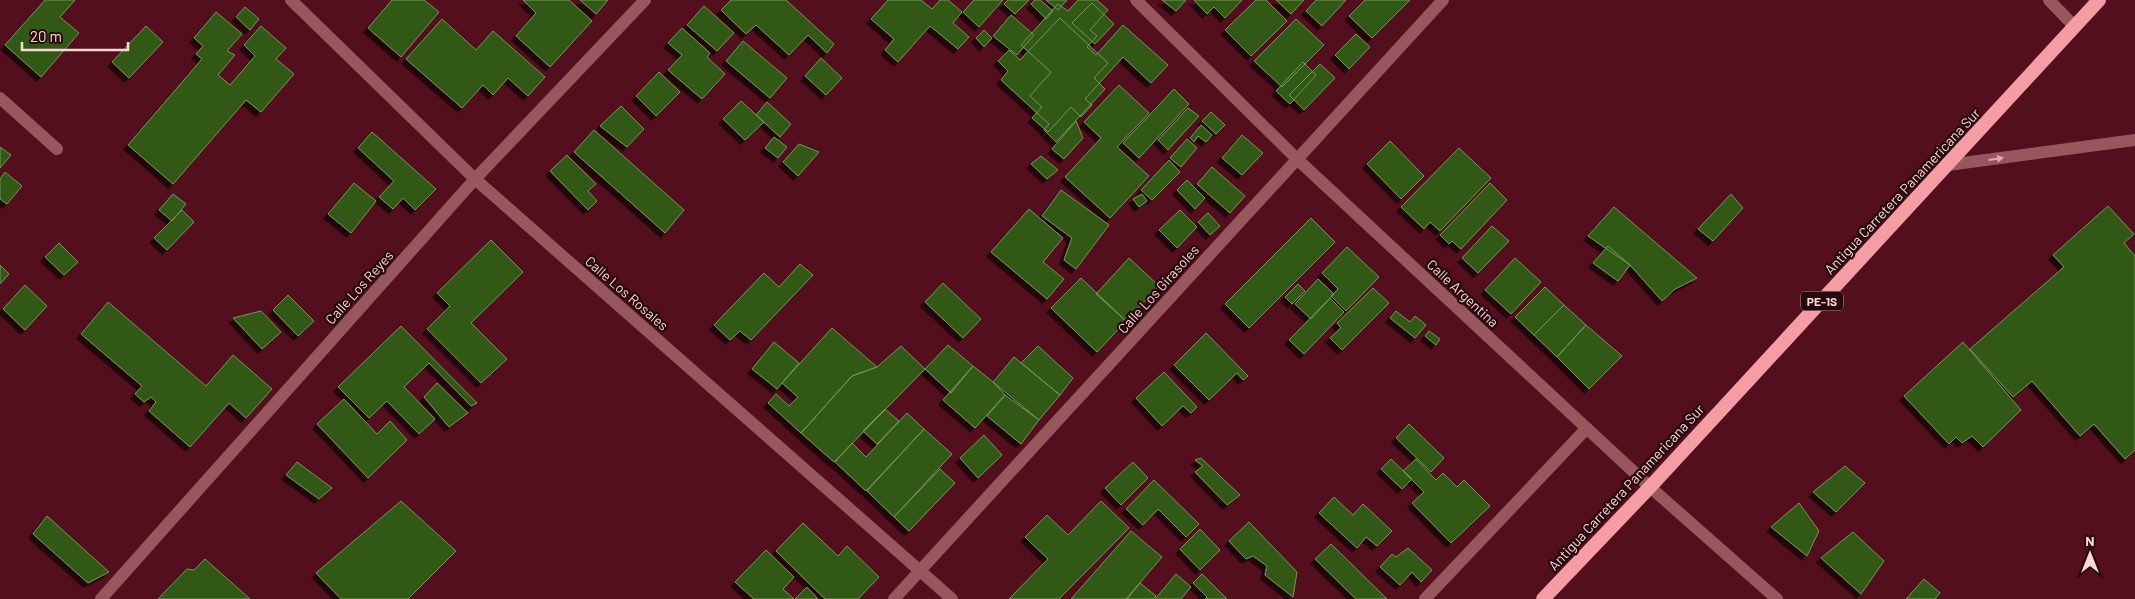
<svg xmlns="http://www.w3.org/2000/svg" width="2135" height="599" font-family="Barlow,sans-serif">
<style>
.building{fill:#325812;stroke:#72985a;filter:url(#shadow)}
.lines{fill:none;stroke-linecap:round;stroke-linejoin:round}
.service{stroke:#98575d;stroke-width:12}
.minor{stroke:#98575d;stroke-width:12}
.trunk{stroke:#f49da5;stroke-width:14}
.oneway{fill:#d7aaad}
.labels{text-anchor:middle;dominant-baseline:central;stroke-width:4.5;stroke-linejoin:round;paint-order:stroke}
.shield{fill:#270a0e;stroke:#ba999b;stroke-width:1}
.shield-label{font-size:12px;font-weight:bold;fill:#f9d6d8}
.street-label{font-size:14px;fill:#f9d6d8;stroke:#270a0e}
</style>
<defs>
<filter id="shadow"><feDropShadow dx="-4.5" dy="4.5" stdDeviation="0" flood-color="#0009"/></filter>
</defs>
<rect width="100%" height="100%" fill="#530f1d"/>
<path class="building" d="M45,0H75L60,17L79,33L41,77L5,45Z
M392,0H424L439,12L401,57L368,28Z
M523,0H569L592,21L550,67L516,36L536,13Z
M580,0H608L596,14Z
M731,0H786L834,44L827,53L808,35L789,55L756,25L746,34L721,10Z
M888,0H921L932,9L940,0H948L962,12L953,23L969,37L958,49L930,26L898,62L885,50L894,39L871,19Z
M974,0H1003L979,27L963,12Z
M1008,0H1029L1015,14L1004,4Z
M1035,0H1040L1053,11L1046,19L1031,4Z
M1046,0H1067L1058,10Z
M1078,0H1097L1108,10L1090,30L1097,36L1087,47L1096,55L1123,25L1168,65L1151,83L1123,57L1085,99L1092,105L1081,117L1071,107L1048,132L1032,118L1042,107L1030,96L1051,72L1021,45L1058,4L1068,11Z
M1162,0H1186L1176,11Z
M1194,0H1242L1225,18L1214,7L1207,14Z
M1256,0H1266L1287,21L1251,56L1225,30Z
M1276,0H1304L1291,14Z
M1316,0H1346L1322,26L1306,11Z
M1365,0H1410L1372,38L1349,16Z
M1092,3L1114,24L1095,44L1072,23Z
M704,6L734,33L717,51L687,25Z
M245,7L259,19L250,30L236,17Z
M216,12L242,34L227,51L235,55L218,75L230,85L255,56L244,45L261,26L286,48L276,59L294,74L261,112L246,100L173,184L128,145L202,59L196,54L203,46L194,38Z
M1011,15L1034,35L1017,55L993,36Z
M1060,18L1108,63L1094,78L1105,89L1056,142L1044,130L1049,124L1001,80L1008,71L998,61L1009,50L1020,60Z
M442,19L476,50L493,31L545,77L528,96L508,78L493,95L483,85L462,108L406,59Z
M1296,19L1324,45L1282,87L1254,61Z
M146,26L163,42L129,78L112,62Z
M682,28L710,53L707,57L725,74L702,99L668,70L682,55L668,43Z
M984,30L992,38L984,47L976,38Z
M1356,34L1370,47L1349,69L1335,55Z
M743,41L787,78L770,98L726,61Z
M821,58L842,78L826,95L805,76Z
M1303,62L1316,75L1290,104L1276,91Z
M1320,64L1335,78L1304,110L1289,95Z
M659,72L680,92L656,116L636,96Z
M1119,85L1149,113L1117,147L1149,176L1110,218L1065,177L1101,138L1084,122Z
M1174,89L1189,104L1139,158L1123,143Z
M741,101L764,122L745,140L723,119Z
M767,102L791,124L780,137L756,115Z
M621,106L644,129L627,147L600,126Z
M1188,108L1199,116L1168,150L1158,140Z
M1211,112L1225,125L1216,134L1202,121Z
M1076,121L1083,138L1064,159L1052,149Z
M1201,125L1212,135L1206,142L1198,136L1194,142L1190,138Z
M594,130L684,210L665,233L574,152Z
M372,132L436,189L415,210L403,198L393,209L379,197L394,181L358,148Z
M1242,135L1263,153L1242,175L1222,158Z
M774,137L787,147L778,158L765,148Z
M1187,139L1197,148L1181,167L1170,158Z
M1390,141L1424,176L1401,199L1367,164Z
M799,144L819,152L798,176L783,162Z
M0,147L11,155L0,168Z
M1459,148L1491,178L1440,231L1430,222L1424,229L1401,207Z
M567,155L596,184L588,191L597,201L588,210L550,171Z
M1041,156L1058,170L1047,179L1031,164Z
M1169,160L1180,172L1152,200L1141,190Z
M1212,167L1245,196L1230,213L1197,184Z
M5,172L22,186L7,204L0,199V179Z
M1187,180L1205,198L1195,209L1177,190Z
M354,183L376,201L351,233L328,214Z
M1490,183L1507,200L1461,249L1452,241L1449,244L1440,235Z
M1061,190L1109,225L1076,269L1064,260L1072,238L1042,216Z
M173,194L186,204L172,221L159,210Z
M1142,194L1147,201L1139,207L1133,199Z
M1731,194L1743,208L1713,241L1698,229Z
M2108,206L2134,234L2124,243L2135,256V450L2125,459L2094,424L2080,436L2032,381L2013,397L1970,349L2064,267L2053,255Z
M1614,207L1697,278L1675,289L1662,301L1630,265L1588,236Z
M1029,209L1063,238L1043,262L1064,279L1047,299L991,252Z
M182,210L194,222L167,250L154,238Z
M1180,210L1197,227L1177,248L1159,230Z
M1208,213L1220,226L1210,235L1198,222Z
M1311,218L1335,242L1249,328L1225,304Z
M1492,226L1509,241L1478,273L1462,258Z
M491,240L523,272L471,323L507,359L481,383L427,329L450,306L437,293Z
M59,243L78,262L64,275L45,257Z
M1608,246L1630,265L1618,281L1593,263Z
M1347,247L1379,277L1346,311L1331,296L1338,289L1322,273Z
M1129,258L1159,286L1126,321L1096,294Z
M1515,258L1541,282L1511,314L1485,290Z
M800,264L813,275L751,340L740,331L730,340L714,325L764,273L779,287Z
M0,265L9,274L0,284Z
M1081,278L1126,321L1097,352L1051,308Z
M1318,279L1334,294L1311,319L1295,304Z
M943,283L981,319L963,338L925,302Z
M1298,284L1305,291L1292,304L1285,297Z
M25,285L47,306L25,330L3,309Z
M1545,287L1564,305L1534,335L1515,317Z
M1373,288L1389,303L1342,350L1330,338L1341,328L1337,323Z
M288,295L314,321L298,336L273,310Z
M1330,298L1344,312L1304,354L1289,340Z
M108,302L206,386L233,355L272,389L246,418L229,403L190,447L149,411L156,402L151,397L144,402L135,394L142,386L81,334Z
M1564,305L1586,325L1557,357L1534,335Z
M261,311L281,332L262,349L233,318Z
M1396,311L1410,322L1415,316L1426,325L1415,338L1390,318Z
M1586,325L1622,356L1589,389L1557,357Z
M401,326L477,403L471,406L429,363L404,387L435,419L419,434L387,401L369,418L338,387Z
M832,328L877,367L852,376L801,433L768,403L776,394L789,406L798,397L782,383Z
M1429,331L1440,339L1436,345L1425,336Z
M1206,333L1248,376L1243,380L1237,373L1209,400L1174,365Z
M774,342L799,363L777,389L752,369Z
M1963,342L2021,410L1983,447L1972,436L1962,443L1956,437L1949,444L1904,396Z
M948,345L973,366L951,393L925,369Z
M901,346L925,369L834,462L801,433L852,376L877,367Z
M1038,346L1073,378L1060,395L1021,363Z
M1014,357L1060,395L1039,420L993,382Z
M973,366L993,382L1005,395L975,428L943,400Z
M1164,372L1197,407L1191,413L1183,406L1162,426L1136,398Z
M437,383L468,413L449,427L424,397Z
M1005,395L1039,420L1021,444L987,416Z
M344,399L377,434L390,421L407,440L368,478L317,424Z
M885,409L899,421L877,444L863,431Z
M907,413L924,429L866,491L835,462L852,443L866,457Z
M1409,424L1444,458L1431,472L1396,438Z
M924,429L952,454L894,517L867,491Z
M984,435L1002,455L978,478L960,458Z
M1201,458L1240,495L1227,505L1195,472L1203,466L1195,460Z
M1391,459L1412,479L1402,489L1381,469Z
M1416,459L1436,480L1443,473L1457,487L1464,480L1490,506L1451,543L1412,503L1424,492L1403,471Z
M297,462L332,488L319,499L286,475Z
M1133,462L1148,478L1121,505L1105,488Z
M1845,466L1865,483L1836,512L1813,492Z
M940,469L955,483L909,531L894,517Z
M1154,480L1199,524L1186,537L1158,509L1143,525L1126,509Z
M1334,497L1353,515L1363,504L1392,531L1377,546L1366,537L1357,548L1319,513Z
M401,501L456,551L408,599H341L316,573Z
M1101,501L1129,528L1059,599H1009L1048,559L1025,537L1047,515L1068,535Z
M1799,503L1819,531L1807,556L1771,527Z
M47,516L109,572L88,583L33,534Z
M1249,522L1297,572L1293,597L1265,575L1267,566L1253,556L1246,559L1229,541Z
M803,523L838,556L847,546L879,577L858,599H825L776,551Z
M1200,529L1220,550L1200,570L1180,549Z
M1131,531L1162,557L1126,599H1071Z
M1853,532L1884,561L1861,594L1821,558Z
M1331,544L1387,599H1356L1315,559Z
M1408,548L1432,570L1421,582L1412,572L1400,585L1380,567L1392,554L1396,557Z
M766,550L794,577L783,589L794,599H754L735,582Z
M205,559L250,599H158L187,569L194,570Z
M1176,574L1191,587L1181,599H1155Z
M1202,574L1227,599H1205L1207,597L1193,583Z
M1924,579L1940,593L1935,599H1906Z
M1140,583L1156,596L1153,599H1127Z
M807,587L818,599H795Z"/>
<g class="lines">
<path class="service" d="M1948,165L2135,140"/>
<path class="minor" d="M291,0L475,179L952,599
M1136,0L1297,159L1650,487L1777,599
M2049,0L2075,27
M0,98L57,149
M101,599L475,179L645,0
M894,599L1443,0
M1425,599L1587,428"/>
<path class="trunk" d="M1543,599L1650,487L2099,0"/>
</g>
<defs><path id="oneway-solid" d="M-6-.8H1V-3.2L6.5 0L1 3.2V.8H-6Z" transform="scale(1.25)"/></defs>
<use class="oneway" href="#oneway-solid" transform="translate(1996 159) rotate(-8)"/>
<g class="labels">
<rect class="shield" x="1801" y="291.5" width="42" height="19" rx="4"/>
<g class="shield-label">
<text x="1822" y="301">PE-1S</text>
</g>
<g class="street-label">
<text transform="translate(1902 191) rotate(-47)">Antigua Carretera Panamericana Sur</text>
<text transform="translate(359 287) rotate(-48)">Calle Los Reyes</text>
<text transform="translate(1158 289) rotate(-48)">Calle Los Girasoles</text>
<text transform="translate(627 293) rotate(41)">Calle Los Rosales</text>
<text transform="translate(1463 293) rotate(43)">Calle Argentina</text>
<text transform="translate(1626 487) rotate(-47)">Antigua Carretera Panamericana Sur</text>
</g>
</g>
<g transform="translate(2090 554)" stroke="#270a0e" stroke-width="4" paint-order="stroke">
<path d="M0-4L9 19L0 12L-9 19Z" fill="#f9d6d8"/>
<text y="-8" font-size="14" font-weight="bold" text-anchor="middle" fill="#f9d6d8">N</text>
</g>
<path d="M22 42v8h106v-8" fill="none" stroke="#f9d6d8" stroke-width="2.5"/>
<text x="30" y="42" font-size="15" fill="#f9d6d8" stroke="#270a0e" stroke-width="4" paint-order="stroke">20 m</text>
</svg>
